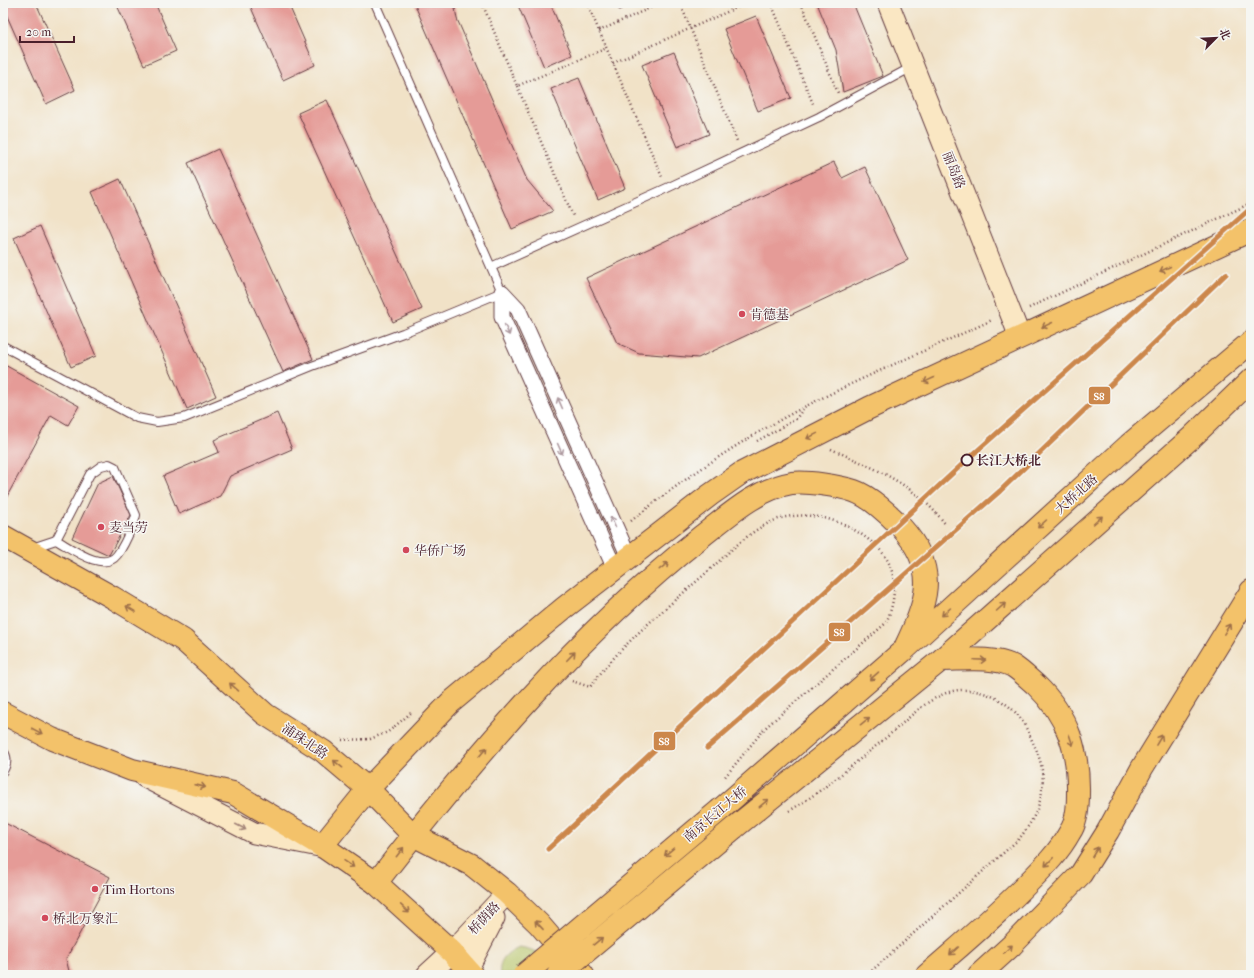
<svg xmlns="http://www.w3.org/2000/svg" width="1254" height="978" font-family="'IM FELL French Canon','Noto Serif SC',serif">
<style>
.green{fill:#b7c567;stroke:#807249}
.building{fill:#e59b97}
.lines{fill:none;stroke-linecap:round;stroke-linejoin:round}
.lane-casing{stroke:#633c42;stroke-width:10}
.street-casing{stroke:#633c42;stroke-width:17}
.secondary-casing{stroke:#633c42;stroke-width:23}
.primary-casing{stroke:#633c42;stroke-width:24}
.highway-casing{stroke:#633c42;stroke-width:24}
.path{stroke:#633c42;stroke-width:2.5;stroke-dasharray:1 3;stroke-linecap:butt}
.lane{stroke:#fff;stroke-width:8}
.street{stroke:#fff;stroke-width:15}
.secondary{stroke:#fae7c3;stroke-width:21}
.primary{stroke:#f3c26a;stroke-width:22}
.highway{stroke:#f3c26a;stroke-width:22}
.highway-bridge-casing{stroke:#633c42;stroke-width:24;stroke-linecap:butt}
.highway-bridge{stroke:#f3c26a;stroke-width:22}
.metro-1-casing{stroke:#f6f6f2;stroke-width:8}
.metro-1{stroke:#cc874b;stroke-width:5}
.oneway{stroke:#9e704a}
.oneway2{stroke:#ae9aa0}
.oneway3{stroke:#a28377}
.poi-dot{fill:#d1495b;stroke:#f6f6f2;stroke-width:1.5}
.stop-dot{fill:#f6f6f2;stroke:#4a1f2b;stroke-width:2}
.labels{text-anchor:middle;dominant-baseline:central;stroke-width:3;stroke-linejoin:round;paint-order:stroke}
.street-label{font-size:13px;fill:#4a1f2b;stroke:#f6f6f2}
.poi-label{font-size:13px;fill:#4a1f2b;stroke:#f6f6f2;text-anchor:start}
.stop-label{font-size:13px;font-weight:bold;fill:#4a1f2b;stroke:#f6f6f2;text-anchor:start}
.line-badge{stroke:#f6f6f2;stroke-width:1.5}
.badge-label{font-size:11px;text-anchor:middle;font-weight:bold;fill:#fff}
</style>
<rect width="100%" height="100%" fill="#f6f6f2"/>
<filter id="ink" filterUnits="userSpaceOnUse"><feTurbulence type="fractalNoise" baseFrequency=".025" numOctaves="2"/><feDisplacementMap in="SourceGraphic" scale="8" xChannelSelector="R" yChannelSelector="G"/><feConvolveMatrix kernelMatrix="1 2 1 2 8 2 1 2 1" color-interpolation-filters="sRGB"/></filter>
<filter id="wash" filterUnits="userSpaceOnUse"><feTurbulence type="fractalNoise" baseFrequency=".012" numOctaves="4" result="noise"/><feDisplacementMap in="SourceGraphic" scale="16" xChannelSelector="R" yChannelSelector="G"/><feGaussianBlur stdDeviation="0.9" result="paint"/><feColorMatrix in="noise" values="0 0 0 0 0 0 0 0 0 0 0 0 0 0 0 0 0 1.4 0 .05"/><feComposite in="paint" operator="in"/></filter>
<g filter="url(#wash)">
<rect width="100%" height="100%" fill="#f1e2c7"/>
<path class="green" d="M519,947C541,950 545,959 558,975H500C498,960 506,953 519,947Z"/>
<g id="blocks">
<path class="building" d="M3,3H36L75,90L46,104L3,7Z
M116,3H155L176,51L144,65Z
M249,3H288L315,65L283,80Z
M414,3H454L457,19L527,180L553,211L512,229Z
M517,3H550L572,55L544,67Z
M616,3H634L619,10Z
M817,3H853L883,76L843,92L836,50Z
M756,16L791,98L758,111L724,29Z
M674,52L709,134L677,147L642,65Z
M579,78L625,188L598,200L551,89Z
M327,100L422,309L393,322L298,113Z
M3,144L7,154L3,156Z
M218,149L313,359L283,372L188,163Z
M834,162L842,178L865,167L908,260L698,358L639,353L617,343L586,278Z
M120,179L216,396L187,409L92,192Z
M40,226L96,356L71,367L14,238Z
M3,364L79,406L68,425L51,415L5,500L3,499Z
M277,413L292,449L230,476L220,496L179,514L163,476L219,452L214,440Z
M113,476L131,515L109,555L72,538L98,483Z
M3,822L110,877L66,959L70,975H3Z"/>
</g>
</g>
<g filter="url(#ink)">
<use href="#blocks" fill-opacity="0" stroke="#633c42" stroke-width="1"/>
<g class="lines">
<defs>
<path id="lane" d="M491,267L667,188L819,117L912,67
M3,346L137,418L157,422L184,418L312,366L403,333L502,292L375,3
M32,548L56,540L90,474L101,466L109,464L115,467L136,515L135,519C130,531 125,545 117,555C103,573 71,548 56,540
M3,751C8,757 7,764 3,771"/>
<path id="street" d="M502,292V317L615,569
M502,292L518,309L629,557"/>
<path id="secondary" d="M888,3L1020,337
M145,777L254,833L319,846
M427,975L452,952L507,893
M462,975L467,970L494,918"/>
<path id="primary" d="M3,536L112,597L183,640L265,714L323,751L368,789L413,835L472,865L507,893L539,924L583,975
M3,713L52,739L132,770L233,793L322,846L368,789L450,703L564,608L710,495L740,474L869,408L1251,230
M376,883L452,952L472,975
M979,975L1012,945L1081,874L1108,831L1142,768L1251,591"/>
<path id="highway" d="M721,809L904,650L1129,445L1251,342
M734,828L941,660L1192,437L1251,380
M322,846L376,883C473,758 578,634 702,536C729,515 757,489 792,483C807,481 839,486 854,491C869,496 890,515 901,527C941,571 926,603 904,650
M927,975C961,945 996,916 1028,883C1044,867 1059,852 1070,832C1077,822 1078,807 1078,794C1079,751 1068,716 1036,685C1029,679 1021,671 1013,666C992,656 963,660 941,660"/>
</defs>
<use href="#lane" class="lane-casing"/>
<use href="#street" class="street-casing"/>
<use href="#secondary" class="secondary-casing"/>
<use href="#primary" class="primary-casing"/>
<use href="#highway" class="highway-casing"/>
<path class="path" d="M482,3L517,86L607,48
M587,3L662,177
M680,3L737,141
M771,3L814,106
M801,3L838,93
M599,31L661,3
M613,63L747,3
M517,86L573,216
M1029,308L1251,203
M757,441L796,419L803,409
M831,449C876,469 915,484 946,525
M631,521C688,475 750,434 816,401C874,372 934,347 992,320
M572,681L590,687C622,643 664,610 705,574C727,555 755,523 786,517C819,511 853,524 877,547C899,567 897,598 886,623L765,728L724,778
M342,740L370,739L388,732L412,712
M789,811C826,789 855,763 888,736C907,720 925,700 949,692C971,685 1000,696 1015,712C1025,722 1030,737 1036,749C1050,782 1041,812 1019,839L867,975"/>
<use href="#lane" class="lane"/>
<use href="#street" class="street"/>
<use href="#secondary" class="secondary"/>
<use href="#primary" class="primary"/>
<use href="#highway" class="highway"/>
<defs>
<path id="highway-bridge" d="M524,975L721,809
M558,975L734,828"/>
</defs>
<use href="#highway-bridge" class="highway-bridge-casing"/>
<use href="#highway-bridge" class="highway-bridge"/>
<defs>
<path id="metro-1" d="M707,748L1000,491L1226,274
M548,849L969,458L1251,208"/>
</defs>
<use href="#metro-1" class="metro-1-casing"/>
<use href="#metro-1" class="metro-1"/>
</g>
<defs><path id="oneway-shaft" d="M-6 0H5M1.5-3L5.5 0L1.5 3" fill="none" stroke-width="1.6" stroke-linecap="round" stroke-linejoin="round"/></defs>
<g class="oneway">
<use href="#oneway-shaft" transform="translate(1165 269) rotate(155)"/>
<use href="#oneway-shaft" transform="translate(1047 325) rotate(155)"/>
<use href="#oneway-shaft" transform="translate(929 380) rotate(155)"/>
<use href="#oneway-shaft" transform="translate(812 436) rotate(154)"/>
<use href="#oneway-shaft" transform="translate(1098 520) rotate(-42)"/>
<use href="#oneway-shaft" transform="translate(1042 524) rotate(138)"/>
<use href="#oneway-shaft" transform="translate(664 566) rotate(-38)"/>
<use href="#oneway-shaft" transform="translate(1001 607) rotate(-42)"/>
<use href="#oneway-shaft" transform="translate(131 609) rotate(-149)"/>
<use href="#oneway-shaft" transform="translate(946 612) rotate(138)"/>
<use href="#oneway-shaft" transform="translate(1227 629) rotate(-58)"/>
<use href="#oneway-shaft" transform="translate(571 656) rotate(-46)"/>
<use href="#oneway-shaft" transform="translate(980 660) rotate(2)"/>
<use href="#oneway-shaft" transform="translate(874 676) rotate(139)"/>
<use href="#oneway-shaft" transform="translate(234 687) rotate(-139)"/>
<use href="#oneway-shaft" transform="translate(865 721) rotate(-39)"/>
<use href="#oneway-shaft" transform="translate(37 731) rotate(28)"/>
<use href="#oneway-shaft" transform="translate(1071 740) rotate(71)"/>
<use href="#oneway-shaft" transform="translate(1159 740) rotate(-59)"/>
<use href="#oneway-shaft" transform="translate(483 752) rotate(-50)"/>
<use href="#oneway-shaft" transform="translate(338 764) rotate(-141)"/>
<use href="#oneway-shaft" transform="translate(200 786) rotate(13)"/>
<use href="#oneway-shaft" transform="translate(764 803) rotate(-39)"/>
<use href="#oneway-shaft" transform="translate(400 852) rotate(-52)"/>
<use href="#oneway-shaft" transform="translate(669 852) rotate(140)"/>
<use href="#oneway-shaft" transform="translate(1095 852) rotate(-58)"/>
<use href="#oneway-shaft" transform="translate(1049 862) rotate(134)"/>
<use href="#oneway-shaft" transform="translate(349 864) rotate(34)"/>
<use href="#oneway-shaft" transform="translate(405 909) rotate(43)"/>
<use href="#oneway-shaft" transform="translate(539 925) rotate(-133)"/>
<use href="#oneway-shaft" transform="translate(598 941) rotate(-40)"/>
<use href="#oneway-shaft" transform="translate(1008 949) rotate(-43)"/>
<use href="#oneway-shaft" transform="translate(954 951) rotate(138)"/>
</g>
<g class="oneway2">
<use href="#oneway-shaft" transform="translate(507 330) rotate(66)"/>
<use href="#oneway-shaft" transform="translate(560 403) rotate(-114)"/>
<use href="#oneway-shaft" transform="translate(560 449) rotate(66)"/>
<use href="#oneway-shaft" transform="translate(613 522) rotate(-114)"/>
</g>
<use class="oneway3" href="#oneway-shaft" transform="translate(241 827) rotate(27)"/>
</g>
<g class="poi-dot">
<circle cx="742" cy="314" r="4"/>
<circle cx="101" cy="527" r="4"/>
<circle cx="406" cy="550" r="4"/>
<circle cx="95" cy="889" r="4"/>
<circle cx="45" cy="918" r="4"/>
</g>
<circle class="stop-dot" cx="967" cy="460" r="5.5"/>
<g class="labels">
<g class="street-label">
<text transform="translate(954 170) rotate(68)">丽岛路</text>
<text transform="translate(1076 494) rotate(-42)">大桥北路</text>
<text transform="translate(305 741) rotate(34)">浦珠北路</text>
<text transform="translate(715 814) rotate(-40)">南京长江大桥</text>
<text transform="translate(484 918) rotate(-47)">桥荫路</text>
</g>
<g class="poi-label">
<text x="750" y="314">肯德基</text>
<text x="109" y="527">麦当劳</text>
<text x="414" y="550">华侨广场</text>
<text x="103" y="889">Tim Hortons</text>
<text x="53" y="918">桥北万象汇</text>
</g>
<g class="stop-label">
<text x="976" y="460">长江大桥北</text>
</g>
</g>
<g class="line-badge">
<rect x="1088" y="386" width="23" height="19" rx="4" fill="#cc874b"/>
<rect x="828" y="622" width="23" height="20" rx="4" fill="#cc874b"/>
<rect x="653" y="731" width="23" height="20" rx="4" fill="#cc874b"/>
</g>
<g class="badge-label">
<text x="1099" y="400">S8</text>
<text x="839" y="636">S8</text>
<text x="664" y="745">S8</text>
</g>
<rect width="1254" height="978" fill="none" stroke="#f6f6f2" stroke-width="16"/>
<g transform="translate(1216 38) rotate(66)" stroke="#f6f6f2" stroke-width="3" paint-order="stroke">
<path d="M0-3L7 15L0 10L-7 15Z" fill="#4a1f2b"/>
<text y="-6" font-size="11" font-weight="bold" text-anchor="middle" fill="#4a1f2b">北</text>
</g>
<path d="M20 36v6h54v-6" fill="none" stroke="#4a1f2b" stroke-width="2"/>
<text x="26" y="36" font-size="12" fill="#4a1f2b" stroke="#f6f6f2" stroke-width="3" paint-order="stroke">20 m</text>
</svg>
